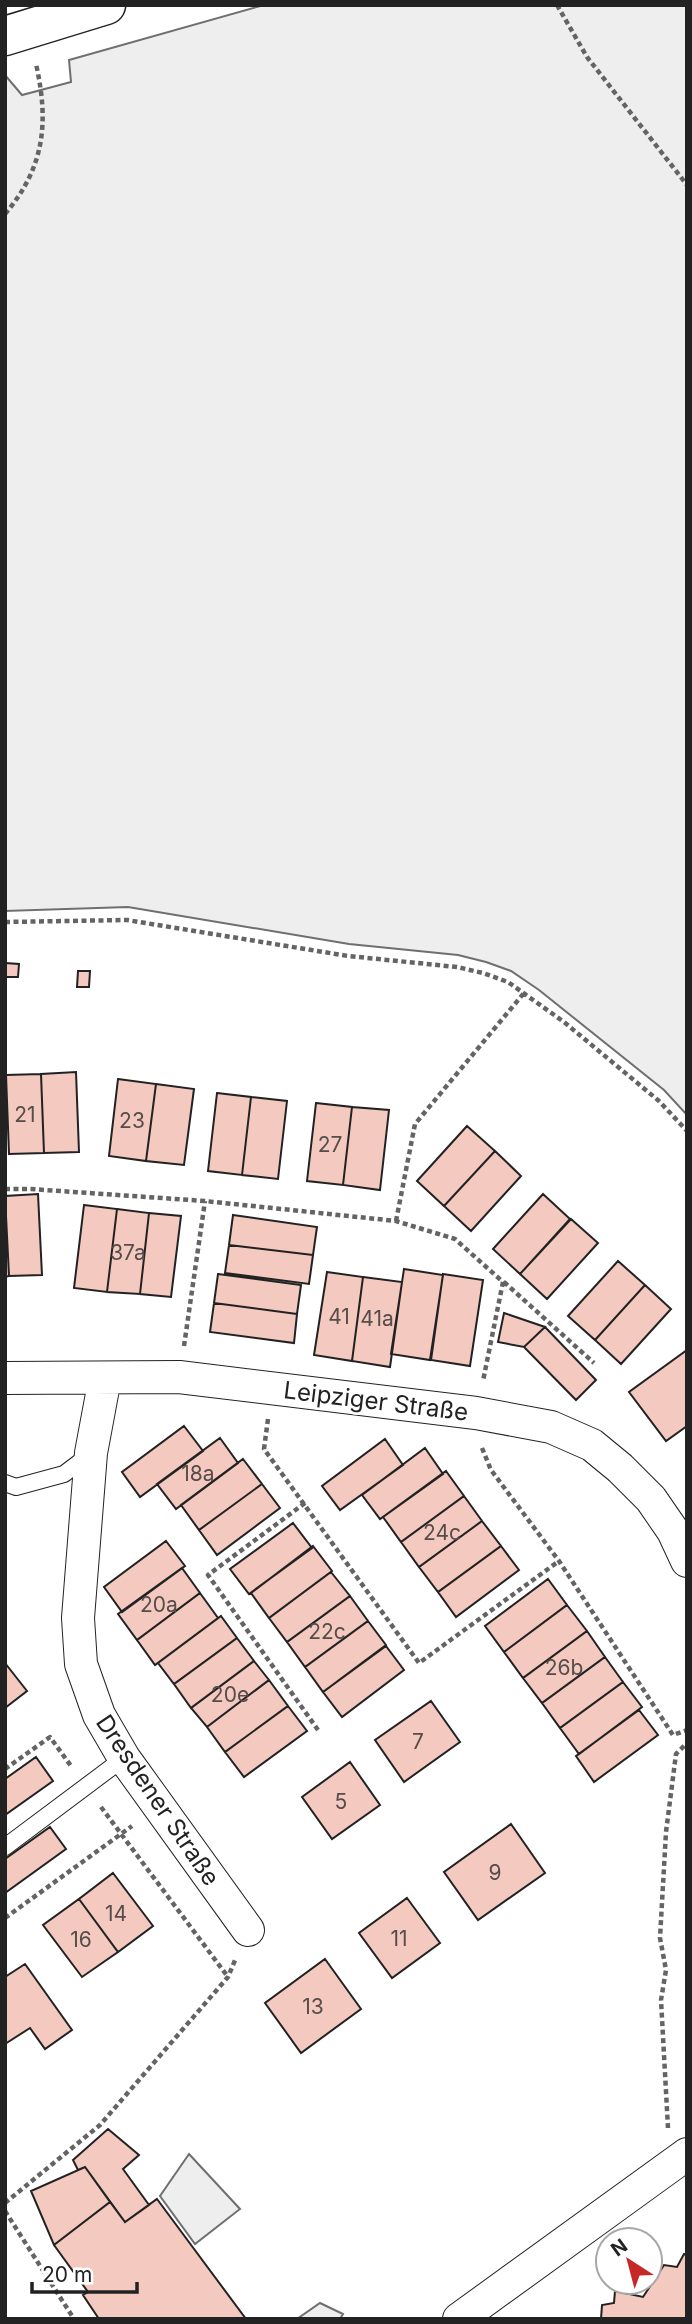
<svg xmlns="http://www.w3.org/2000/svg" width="692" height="2324" font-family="Inter,sans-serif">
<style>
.green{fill:#eee;stroke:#6f6f6f;stroke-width:2}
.building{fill:#f3c9c0;stroke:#222;stroke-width:2}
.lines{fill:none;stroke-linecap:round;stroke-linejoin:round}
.lane-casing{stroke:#222;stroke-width:18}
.street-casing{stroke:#222;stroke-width:34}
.secondary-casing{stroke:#222;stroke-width:41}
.path{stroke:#646464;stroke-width:4.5;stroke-dasharray:5 3.5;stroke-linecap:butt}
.lane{stroke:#fff;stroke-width:16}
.street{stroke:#fff;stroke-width:32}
.secondary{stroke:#fff;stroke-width:38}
.labels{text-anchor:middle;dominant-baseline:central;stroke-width:5;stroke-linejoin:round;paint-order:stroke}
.number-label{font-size:21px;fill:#564c4a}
.street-label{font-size:24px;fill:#222;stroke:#fff}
</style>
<rect width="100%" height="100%" fill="#fff"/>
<path class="green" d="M264,5H687V1115L664,1090L539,990L511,971L486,962L458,955L349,944L128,907L5,911V75L22,95L71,82L69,60Z
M189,2154L240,2209L195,2244L160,2196Z
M320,2303L343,2314L340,2319H297Z"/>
<path class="building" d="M5,963L19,964L18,977H5Z
M78,971H90L89,987H77Z
M76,1072L79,1152L44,1153L41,1074Z
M41,1074L44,1153L9,1154L6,1075Z
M118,1079L156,1084L146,1161L109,1156Z
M156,1084L194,1089L184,1165L146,1161Z
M217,1093L251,1097L242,1175L208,1171Z
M251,1097L287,1101L278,1179L242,1175Z
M316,1103L352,1107L343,1185L307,1181Z
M352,1107L389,1110L380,1190L343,1185Z
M467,1126L495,1151L444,1206L417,1181Z
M495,1151L521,1176L471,1231L444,1206Z
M38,1194L42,1275L9,1276L5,1196Z
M543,1194L570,1219L520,1274L493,1249Z
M5,1196L9,1276L5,1277Z
M84,1205L117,1209L107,1292L74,1288Z
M117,1209L149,1213L140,1294L107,1292Z
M149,1213L181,1216L171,1297L140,1294Z
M233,1215L317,1227L313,1255L229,1245Z
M571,1219L598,1243L547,1299L520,1274Z
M229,1245L313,1255L309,1284L225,1273Z
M618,1261L645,1285L595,1340L568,1316Z
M404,1269L443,1275L430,1360L391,1354Z
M327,1272L363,1277L352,1361L314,1355Z
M218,1274L301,1285L297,1314L214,1303Z
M443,1274L483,1280L470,1366L431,1360Z
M363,1277L402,1282L390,1367L352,1361Z
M645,1285L671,1309L621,1364L595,1340Z
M214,1303L297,1314L294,1343L210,1332Z
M504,1313L545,1327L524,1347L498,1342Z
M545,1327L596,1380L576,1400L524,1347Z
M687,1350V1426L666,1441L629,1392Z
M184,1426L203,1451L140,1497L122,1472Z
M220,1438L238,1463L176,1509L157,1484Z
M385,1439L403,1465L340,1510L322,1486Z
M425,1448L443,1474L380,1519L362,1495Z
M243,1459L262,1484L199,1530L181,1505Z
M446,1471L464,1496L401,1542L383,1517Z
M262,1484L280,1508L217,1555L199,1530Z
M464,1496L482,1521L419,1567L401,1542Z
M482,1521L501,1546L438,1592L419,1567Z
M293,1523L312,1548L249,1594L230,1569Z
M166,1541L185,1566L122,1612L104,1587Z
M313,1546L332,1571L269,1618L251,1593Z
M501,1546L519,1570L456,1617L438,1592Z
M182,1568L200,1593L137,1640L118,1614Z
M331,1572L350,1596L287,1642L269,1618Z
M548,1579L567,1605L504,1652L485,1626Z
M200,1593L218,1618L155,1665L137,1640Z
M350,1596L368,1621L305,1667L287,1642Z
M567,1605L587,1631L523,1678L504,1652Z
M221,1616L237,1638L174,1684L158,1663Z
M368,1621L386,1645L323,1692L305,1667Z
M587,1631L605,1657L542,1703L523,1678Z
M237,1638L254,1661L191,1708L174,1684Z
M386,1646L404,1670L342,1717L323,1692Z
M605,1657L623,1682L560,1728L542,1703Z
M254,1661L269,1680L207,1727L191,1708Z
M5,1663L27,1691L5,1708Z
M269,1680L288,1706L225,1752L207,1727Z
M623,1682L642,1707L579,1754L560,1728Z
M431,1701L460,1742L404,1782L375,1740Z
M288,1706L307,1731L244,1777L225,1752Z
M639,1710L658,1735L594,1782L576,1756Z
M36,1757L53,1781L5,1815V1779Z
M350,1762L380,1805L332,1839L302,1797Z
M511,1824L545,1873L478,1920L444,1872Z
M50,1827L66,1849L5,1893V1859Z
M113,1873L153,1926L118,1952L79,1899Z
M407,1898L440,1943L392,1978L359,1933Z
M79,1899L118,1952L82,1977L43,1925Z
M325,1959L361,2009L301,2053L265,2003Z
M25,1964L72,2030L45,2049L30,2028L5,2044V1977Z
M108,2129L139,2155L123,2169L149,2205L125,2222L85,2167L78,2170L73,2160Z
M85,2167L110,2202L54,2245L31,2191Z
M157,2199L246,2319H99L83,2295L88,2292L54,2245L110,2202L125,2222Z
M684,2254L687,2255V2319H601L602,2305L614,2303L615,2291L643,2297L664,2265L677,2267Z"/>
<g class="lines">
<defs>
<path id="lane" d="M5,1483L16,1487L64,1474L89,1455
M5,1847L124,1758"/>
<path id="street" d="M5,1378L179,1377L476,1413L551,1427L592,1445L620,1468L651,1499L673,1531L687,1561
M105,1378L91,1453L78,1618L81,1664L99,1715L124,1758L248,1930
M459,2319L687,2154"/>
<path id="secondary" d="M5,36L106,5"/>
</defs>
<use href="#lane" class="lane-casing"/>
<use href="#street" class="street-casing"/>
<use href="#secondary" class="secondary-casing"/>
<path class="path" d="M557,5L587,57L687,185
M5,214C45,167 49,122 36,64
M5,922L127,920L348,956L457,967L483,973L508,982L564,1022L659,1101L687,1131
M5,1189H31L205,1201L396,1221L455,1239L503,1282L483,1381
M396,1221L415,1124L524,993
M504,1282L594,1363
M184,1346L205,1201
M268,1419L264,1449L419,1663L559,1561
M482,1448L491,1470L559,1561L673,1735L687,1730
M305,1503L208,1575L318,1730
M5,1769L50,1737L71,1766
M101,1807L228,1977
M5,1918L132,1826
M668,2128L661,2000L666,1970L660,1938L666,1832L676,1754L687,1743
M5,2203L100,2125L228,1977L236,1958
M5,2211L74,2319"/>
<use href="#lane" class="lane"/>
<use href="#street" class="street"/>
<use href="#secondary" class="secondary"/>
</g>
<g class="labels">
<g class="number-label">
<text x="25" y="1114">21</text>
<text x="132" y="1120">23</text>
<text x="330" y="1144">27</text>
<text x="128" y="1252">37a</text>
<text x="339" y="1316">41</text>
<text x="377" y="1318">41a</text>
<text x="198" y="1473">18a</text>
<text x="442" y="1532">24c</text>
<text x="159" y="1604">20a</text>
<text x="327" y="1631">22c</text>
<text x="564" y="1667">26b</text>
<text x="230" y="1694">20e</text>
<text x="418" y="1741">7</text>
<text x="341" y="1801">5</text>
<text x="495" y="1872">9</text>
<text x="116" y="1913">14</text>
<text x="399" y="1938">11</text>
<text x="81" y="1939">16</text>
<text x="313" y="2006">13</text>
</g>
<g class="street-label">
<text transform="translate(376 1401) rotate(7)">Leipziger Straße</text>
<text transform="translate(158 1800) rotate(56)">Dresdener Straße</text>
</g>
</g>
<rect width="692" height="2324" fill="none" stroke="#222222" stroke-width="14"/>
<g transform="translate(629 2261) rotate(324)"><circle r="33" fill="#ffffff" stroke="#a7a7a7" stroke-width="2"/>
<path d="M0-5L12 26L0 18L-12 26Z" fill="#c62828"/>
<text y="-10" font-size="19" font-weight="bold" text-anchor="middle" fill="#222222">N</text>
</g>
<path d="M32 2282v10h105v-10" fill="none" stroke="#222222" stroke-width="3.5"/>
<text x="42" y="2282" font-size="21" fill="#222222" stroke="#ffffff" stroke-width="5" paint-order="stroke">20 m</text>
</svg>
